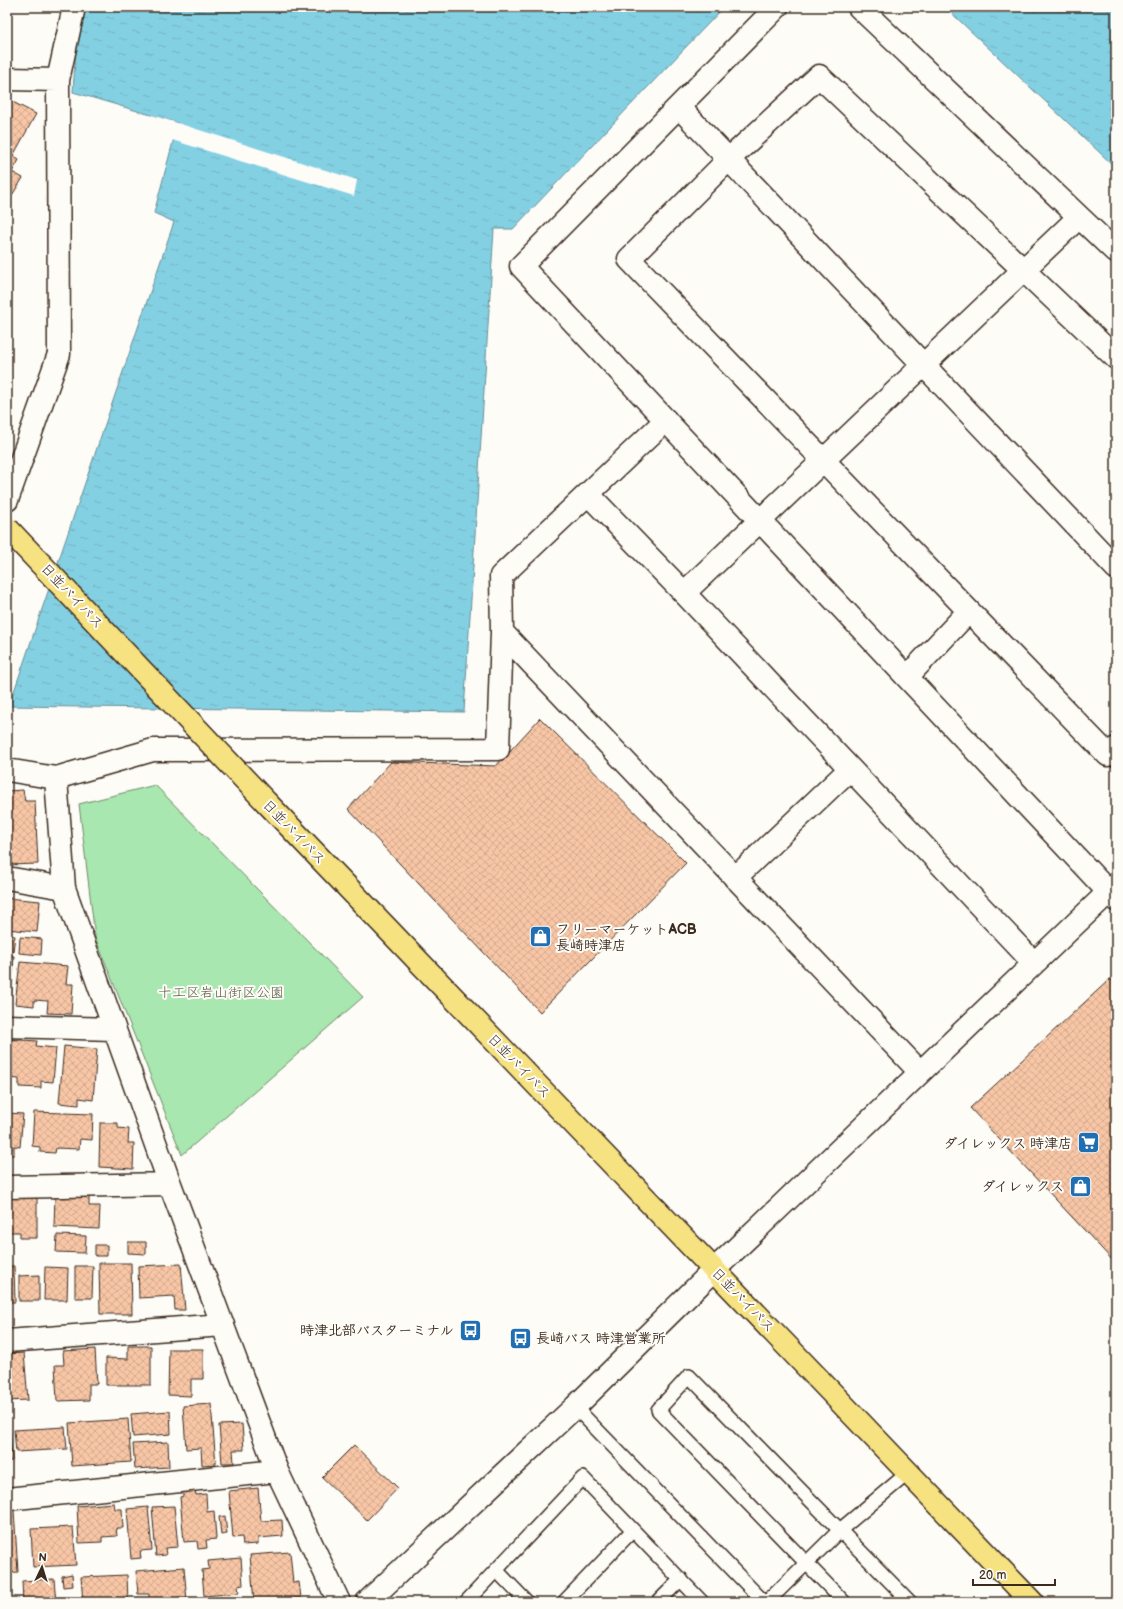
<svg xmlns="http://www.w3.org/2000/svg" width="1123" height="1609" font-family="'Balsamiq Sans','Klee One',sans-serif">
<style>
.green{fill:#a8e7af;stroke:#728866}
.water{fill:url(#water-ripples);stroke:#678e94}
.pier{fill:#fdfcf7}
.building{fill:url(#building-cross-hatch);stroke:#3b2a1e}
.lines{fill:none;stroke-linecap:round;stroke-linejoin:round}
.lane-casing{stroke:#3b2a1e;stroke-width:16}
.street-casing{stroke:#3b2a1e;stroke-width:25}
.highway-casing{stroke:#3b2a1e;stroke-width:25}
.lane{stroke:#fdfcf7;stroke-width:13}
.street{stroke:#fdfcf7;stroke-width:22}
.highway{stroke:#f6e281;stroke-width:22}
.highway-bridge-casing{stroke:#3b2a1e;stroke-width:25;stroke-linecap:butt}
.highway-bridge{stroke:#f6e281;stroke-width:22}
.labels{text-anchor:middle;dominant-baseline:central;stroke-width:4;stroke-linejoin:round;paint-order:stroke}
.street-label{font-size:14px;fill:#3b2a1e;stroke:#fdfcf7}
.poi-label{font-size:14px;font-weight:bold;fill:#3b2a1e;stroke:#fdfcf7;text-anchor:end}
.park-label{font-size:14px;fill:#565942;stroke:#fdfcf7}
</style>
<defs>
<pattern id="water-ripples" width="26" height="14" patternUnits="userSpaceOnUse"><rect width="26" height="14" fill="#84d0e3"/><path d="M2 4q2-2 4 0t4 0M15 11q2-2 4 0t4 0" fill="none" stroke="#73b3c2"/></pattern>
<pattern id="building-cross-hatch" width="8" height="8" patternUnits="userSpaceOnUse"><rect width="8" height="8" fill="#f7c6a6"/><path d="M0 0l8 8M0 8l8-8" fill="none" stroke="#d5aa8e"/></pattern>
</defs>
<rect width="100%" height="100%" fill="#fdfcf7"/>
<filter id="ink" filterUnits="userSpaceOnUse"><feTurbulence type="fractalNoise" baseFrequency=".025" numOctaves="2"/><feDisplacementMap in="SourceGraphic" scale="8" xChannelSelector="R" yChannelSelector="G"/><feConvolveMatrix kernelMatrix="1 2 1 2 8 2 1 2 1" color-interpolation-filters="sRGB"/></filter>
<g filter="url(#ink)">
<path class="green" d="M155,785L363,997L182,1155L95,937L79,804Z"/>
<path class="water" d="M86,7H724L513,229H494L464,712L9,706L174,222L154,213L178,123L73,92L76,46Z
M945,7H1116V168Z"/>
<path class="pier" d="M152,115L357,180L354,196L172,140L176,124L151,117Z"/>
<path class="building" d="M7,99L36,114L13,156L19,160L12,172L23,178L7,203Z
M540,718L686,863L540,1012L348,809L391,762L496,766Z
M23,790L25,801H35L38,864L7,865V791Z
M7,898L40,901L37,932L7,929Z
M7,935L15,936L13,951H7Z
M20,937L42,939L41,955L19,953Z
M7,955L14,956L11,995L7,994Z
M20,962L68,966L66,984H73L71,1014L47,1013L48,1001L34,1000V1006L15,1004Z
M1110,979L1116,985V1264L970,1108Z
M7,1039L37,1041L36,1046L56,1048L53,1082L41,1081V1088L19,1087V1079L7,1078Z
M64,1046L97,1049L93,1100L79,1098V1105L59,1103Z
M34,1112L93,1114L92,1140L80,1139L79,1149L56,1148L55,1153L40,1152V1147L32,1146Z
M7,1113L23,1114L20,1147L14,1146V1155H7Z
M100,1123H118V1128L129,1129L128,1143H134L133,1169L99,1167Z
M55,1196L89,1197V1206H100L99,1229L54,1227Z
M7,1198H37V1238H20V1232H7Z
M57,1235L86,1236L85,1253L56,1252Z
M128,1242H146V1254L128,1253Z
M95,1245H107V1256H95Z
M99,1263H131L132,1314H100Z
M181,1264L185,1310H175L174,1296L139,1298L138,1266Z
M7,1266H14L15,1302H7Z
M75,1266H93L92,1298H75Z
M45,1267L68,1268L67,1300H44Z
M39,1275V1301H19V1276Z
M128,1346H151V1385H106V1358L128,1359Z
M95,1349L97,1384H89V1400L57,1401L55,1365H64L63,1351Z
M169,1349H203V1379H191V1396L168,1395Z
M24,1353L28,1400L7,1401V1354Z
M211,1404L216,1464L202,1465L201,1448L186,1449L183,1406Z
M170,1411L171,1434L133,1437L131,1414Z
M128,1419L131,1462L72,1466L69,1423Z
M242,1424L244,1450H233L234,1463H222L219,1425Z
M65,1427L67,1449L16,1452L14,1430Z
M7,1432H10L12,1461H8L7,1466Z
M168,1442L169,1467L135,1469L133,1444Z
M354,1445L398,1488L367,1520L322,1477Z
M258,1488L261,1521L282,1520L283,1536L258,1538V1544L243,1545L242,1537L233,1538L229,1491Z
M195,1489L196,1495L206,1494L207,1512L214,1511L216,1539L206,1540L207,1548L198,1549L197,1541L184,1542L180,1497L183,1496V1490Z
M114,1503L115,1509H122L123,1528H116L117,1536L102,1537V1542L79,1543L77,1506Z
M174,1506L178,1547L165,1548L166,1555L156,1556L152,1507Z
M148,1507L152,1550L140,1551L141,1558L131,1559L127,1509Z
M7,1510H14L18,1572L7,1573Z
M225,1516L227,1534L221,1535L219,1517Z
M73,1527L76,1565L33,1567L31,1529Z
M290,1552L293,1583L299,1582L301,1598H294L295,1602H254L250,1555Z
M241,1558L243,1585L238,1586L239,1593L204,1596L202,1570L209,1569L208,1561Z
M184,1567L187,1601L149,1602V1594H138L136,1571Z
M72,1574L73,1586L63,1587L62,1576Z
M127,1575L128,1602H83L81,1577Z
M54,1579L56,1602H23L22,1581Z"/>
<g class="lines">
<defs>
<path id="lane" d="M575,1407L764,1602
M496,1570L527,1602
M466,1602L583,1478L702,1602
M564,1602L633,1530
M658,1602L681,1579
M767,1602L840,1530L908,1473
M844,1602L658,1410L689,1376L910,1602"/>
<path id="street" d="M777,7L521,266L1116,900
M859,7L1116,252
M7,79L58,80
M679,107L1116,568
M1116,358L819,76L728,160L629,259L1108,755L1116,748
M666,420L501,576L502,632L920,1072
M588,494L684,593
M7,500L59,354L58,80L74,7
M907,677L969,611
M7,770L56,778L64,888L170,1184L277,1471L339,1602
M56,778L153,750L498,749L502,632
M7,878L64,888
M735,878L850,769
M1034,963L684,593L1079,217
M7,1026L113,1029
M7,1187L170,1184
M7,1341L223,1325
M7,1499L277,1471
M367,1602L575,1407L714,1270L1116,885"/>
<path id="highway" d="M267,803L1032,1602"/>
</defs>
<use href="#lane" class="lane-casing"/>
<use href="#street" class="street-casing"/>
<use href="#highway" class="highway-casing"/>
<use href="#lane" class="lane"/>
<use href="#street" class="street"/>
<use href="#highway" class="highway"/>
<defs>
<path id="highway-bridge" d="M7,528L267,803"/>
</defs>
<use href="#highway-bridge" class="highway-bridge-casing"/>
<use href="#highway-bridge" class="highway-bridge"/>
</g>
</g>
<defs>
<symbol id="shop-square" viewBox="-11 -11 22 22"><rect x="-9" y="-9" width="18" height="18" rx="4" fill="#1f6fb2" stroke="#fdfcf7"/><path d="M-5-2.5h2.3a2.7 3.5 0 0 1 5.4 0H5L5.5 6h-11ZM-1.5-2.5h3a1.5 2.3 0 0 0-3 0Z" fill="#fff"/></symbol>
<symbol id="supermarket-square" viewBox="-11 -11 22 22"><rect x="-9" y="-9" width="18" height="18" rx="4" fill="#1f6fb2" stroke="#fdfcf7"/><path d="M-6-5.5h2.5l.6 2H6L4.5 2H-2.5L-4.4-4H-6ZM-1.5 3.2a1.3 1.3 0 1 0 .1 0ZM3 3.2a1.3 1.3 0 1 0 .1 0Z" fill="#fff"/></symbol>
<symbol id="bus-square" viewBox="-11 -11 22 22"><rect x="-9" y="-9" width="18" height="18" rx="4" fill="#1f6fb2" stroke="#fdfcf7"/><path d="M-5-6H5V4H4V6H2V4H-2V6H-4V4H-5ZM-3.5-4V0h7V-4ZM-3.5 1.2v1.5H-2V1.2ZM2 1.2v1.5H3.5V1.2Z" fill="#fff"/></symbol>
</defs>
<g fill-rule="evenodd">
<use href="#shop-square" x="528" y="924" width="25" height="25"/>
<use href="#supermarket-square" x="1076" y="1130" width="25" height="25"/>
<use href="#shop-square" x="1068" y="1174" width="25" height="25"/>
<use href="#bus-square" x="458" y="1318" width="25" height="25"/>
<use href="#bus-square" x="508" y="1326" width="25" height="25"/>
</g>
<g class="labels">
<g class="street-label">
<text transform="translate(72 596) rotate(47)">日並バイパス</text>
<text transform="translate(294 832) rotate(46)">日並バイパス</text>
<text transform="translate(519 1066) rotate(46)">日並バイパス</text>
<text transform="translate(743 1300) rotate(46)">日並バイパス</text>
</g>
<g class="poi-label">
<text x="556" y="929" text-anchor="start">フリーマーケットACB<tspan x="556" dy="16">長崎時津店</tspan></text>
<text x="1072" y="1143">ダイレックス 時津店</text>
<text x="1064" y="1186">ダイレックス</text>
<text x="454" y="1330">時津北部バスターミナル</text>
<text x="536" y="1338" text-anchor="start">長崎バス 時津営業所</text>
</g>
<g class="park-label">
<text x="221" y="992">十工区岩山街区公園</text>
</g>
</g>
<rect width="1123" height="1609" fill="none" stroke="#fdfcf7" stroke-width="24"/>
<rect x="12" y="12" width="1099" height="1585" fill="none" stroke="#3b2a1e" stroke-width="1.5" filter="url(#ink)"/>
<g transform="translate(42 1567) rotate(4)" stroke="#fdfcf7" stroke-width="3" paint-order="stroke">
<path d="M0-3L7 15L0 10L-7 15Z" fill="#3b2a1e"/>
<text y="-6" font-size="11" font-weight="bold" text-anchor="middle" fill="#3b2a1e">N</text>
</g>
<path d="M973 1579v6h82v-6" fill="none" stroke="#3b2a1e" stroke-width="2"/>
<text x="979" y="1579" font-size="12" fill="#3b2a1e" stroke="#fdfcf7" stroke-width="3" paint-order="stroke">20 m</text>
</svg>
